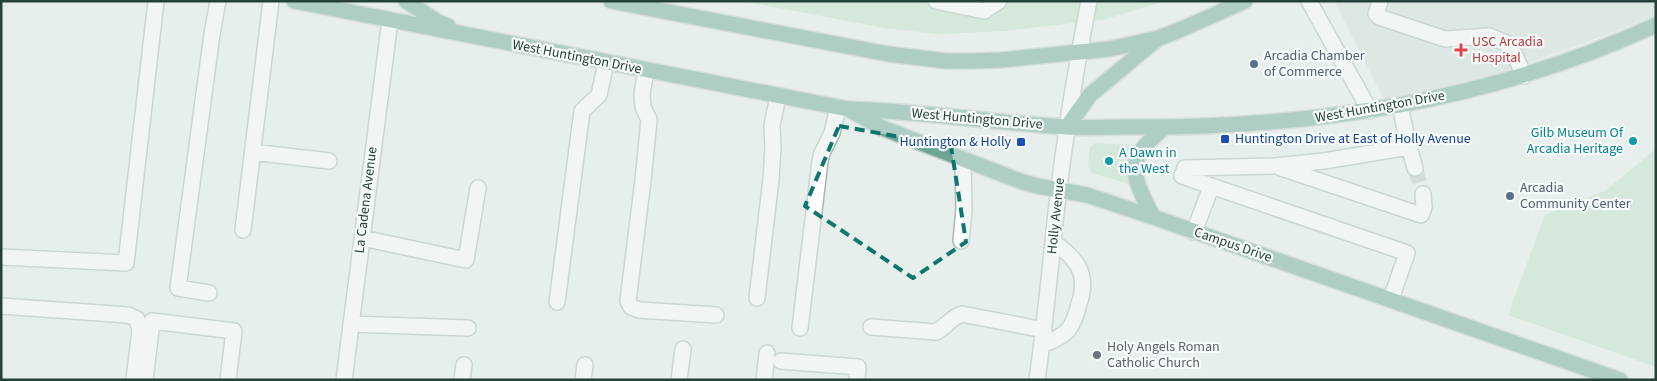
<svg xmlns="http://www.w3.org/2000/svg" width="1657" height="381" font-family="'Source Sans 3',sans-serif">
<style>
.built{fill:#d4dfda}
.green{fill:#bfe0c8}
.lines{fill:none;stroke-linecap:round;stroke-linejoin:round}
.minor-tunnel{stroke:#bfccc8;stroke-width:15;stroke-dasharray:15 8;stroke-linecap:butt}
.minor-casing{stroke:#a8b8b2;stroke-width:18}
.major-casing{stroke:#c2cac8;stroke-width:18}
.minor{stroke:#fff;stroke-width:15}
.major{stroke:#6aa596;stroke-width:15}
.marked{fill:none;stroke:#0f766e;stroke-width:4;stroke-dasharray:10 6;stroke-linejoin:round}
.health-dot{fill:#e0444e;stroke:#f7fbf9;stroke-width:2}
.service-dot{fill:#5c6f8a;stroke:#f7fbf9;stroke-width:2}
.transit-dot{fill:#1a4fb4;stroke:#f7fbf9;stroke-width:2}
.culture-dot{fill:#0f9aa8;stroke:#f7fbf9;stroke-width:2}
.worship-dot{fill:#6b7280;stroke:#f7fbf9;stroke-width:2}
.labels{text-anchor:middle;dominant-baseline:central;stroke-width:4.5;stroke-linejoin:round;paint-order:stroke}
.health-label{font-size:14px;fill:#be3a42;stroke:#f7fbf9;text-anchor:start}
.service-label{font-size:14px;fill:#4e5e75;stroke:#f7fbf9;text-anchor:start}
.street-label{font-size:14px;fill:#24423a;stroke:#f7fbf9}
.culture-label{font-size:14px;fill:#0d838f;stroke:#f7fbf9;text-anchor:end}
.transit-label{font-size:14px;fill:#164399;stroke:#f7fbf9;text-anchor:start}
.worship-label{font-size:14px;fill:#5b616d;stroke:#f7fbf9;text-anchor:start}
</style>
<rect width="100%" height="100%" fill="#e6efeb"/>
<path class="built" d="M1334,1H1656V14L1632,25L1493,76L1385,101Z"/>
<path class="green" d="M743,1H1165L1106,19L1005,31L937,34L884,28Z
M1095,143L1136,145C1129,159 1127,169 1129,184L1092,173L1088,167L1090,147Z
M1656,149V367L1508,315L1545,215L1605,191Z"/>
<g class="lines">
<path class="minor-tunnel" d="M1415,168L1423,194"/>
<defs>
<path id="minor" d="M936,1L984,11L999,1
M1309,1L1370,111
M1380,1L1376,14L1379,17L1445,39L1489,36L1506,43L1515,55L1524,76
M646,70L642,94L643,107L649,120L643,180L628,301L631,307L639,310L716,315
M1409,147L1415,168
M253,152L329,161
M1281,168L1421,215L1424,207L1423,194
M243,230L271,1
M1194,232L1211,187
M362,238L466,260L478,188
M961,241L964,209L963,160
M1,257L126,263L156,1
M209,293L178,288L212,34L218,1
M757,298L771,179L773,147L772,126L778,96
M1391,299L1407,253L1182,176L1185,168L1275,166L1324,161L1409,147L1400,106
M557,302L582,111L599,95L606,63
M1,306L128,315L137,319L140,330L134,380
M351,324L468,328
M871,327L936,332C947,326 950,318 962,314L1044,330
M800,328L820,161L822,153L832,133L838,107
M1042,345C1051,341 1063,337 1069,329C1074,322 1077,312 1079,304C1089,274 1078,259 1053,242
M781,361L858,367L857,380
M145,380L152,321L234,331L228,380
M344,380L390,20
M462,380L464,365
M583,380L585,365
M679,380L683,349
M764,380L767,353
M1037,380C1045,324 1050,269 1056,213C1064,142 1075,71 1089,1"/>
<path id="major" d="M294,1L848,109C921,111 994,123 1067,127C1086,128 1105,127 1125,127C1307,129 1489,102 1656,25
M406,1L438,22L448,26
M611,1L888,54L946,61H972L1001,60L1109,49L1159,38L1182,29L1245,1
M850,110L880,127L1020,181L1037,186L1087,195L1153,217L1620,380
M1067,127L1090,95L1156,40
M1153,217C1144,198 1128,174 1139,154C1145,144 1155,136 1163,128"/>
</defs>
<use href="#minor" class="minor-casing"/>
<use href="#major" class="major-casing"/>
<use href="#minor" class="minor"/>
<use href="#major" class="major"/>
</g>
<path d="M0 0H1657V381H0ZM839,126L951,146L966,242L913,278L805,206Z" fill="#e6efeb" fill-opacity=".55" fill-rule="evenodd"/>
<path class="marked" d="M839,126L951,146L966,242L913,278L805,206Z"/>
<path class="health-dot" d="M1458.5 42.5h5v5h5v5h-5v5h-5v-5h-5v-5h5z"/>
<g class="service-dot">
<circle cx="1254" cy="64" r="5"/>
<circle cx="1510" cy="196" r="5"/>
</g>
<g class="transit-dot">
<rect x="1220" y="134" width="10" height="10" rx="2.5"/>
<rect x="1016" y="137" width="10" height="10" rx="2.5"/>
</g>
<g class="culture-dot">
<circle cx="1633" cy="141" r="5"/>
<circle cx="1109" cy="161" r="5"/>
</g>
<circle class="worship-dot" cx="1097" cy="355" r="5"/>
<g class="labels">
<g class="health-label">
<text x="1472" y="42">USC Arcadia<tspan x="1472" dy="16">Hospital</tspan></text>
</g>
<g class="service-label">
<text x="1264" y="56">Arcadia Chamber<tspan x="1264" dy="16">of Commerce</tspan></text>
<text x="1520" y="188">Arcadia<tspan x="1520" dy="16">Community Center</tspan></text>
</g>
<g class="street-label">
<text transform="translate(577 57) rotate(11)">West Huntington Drive</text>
<text transform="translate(1380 107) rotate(-10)">West Huntington Drive</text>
<text transform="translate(977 119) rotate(5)">West Huntington Drive</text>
<text transform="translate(366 200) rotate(-83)">La Cadena Avenue</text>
<text transform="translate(1056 216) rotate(-84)">Holly Avenue</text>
<text transform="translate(1233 245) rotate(19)">Campus Drive</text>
</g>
<g class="culture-label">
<text x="1623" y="133">Gilb Museum Of<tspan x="1623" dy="16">Arcadia Heritage</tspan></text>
<text x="1119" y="153" text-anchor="start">A Dawn in<tspan x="1119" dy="16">the West</tspan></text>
</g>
<g class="transit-label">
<text x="1235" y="139">Huntington Drive at East of Holly Avenue</text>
<text x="1011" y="142" text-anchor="end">Huntington &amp; Holly</text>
</g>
<g class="worship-label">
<text x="1107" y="347">Holy Angels Roman<tspan x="1107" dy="16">Catholic Church</tspan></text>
</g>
</g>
<rect width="1657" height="381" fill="none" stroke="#24423a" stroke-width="5"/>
</svg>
